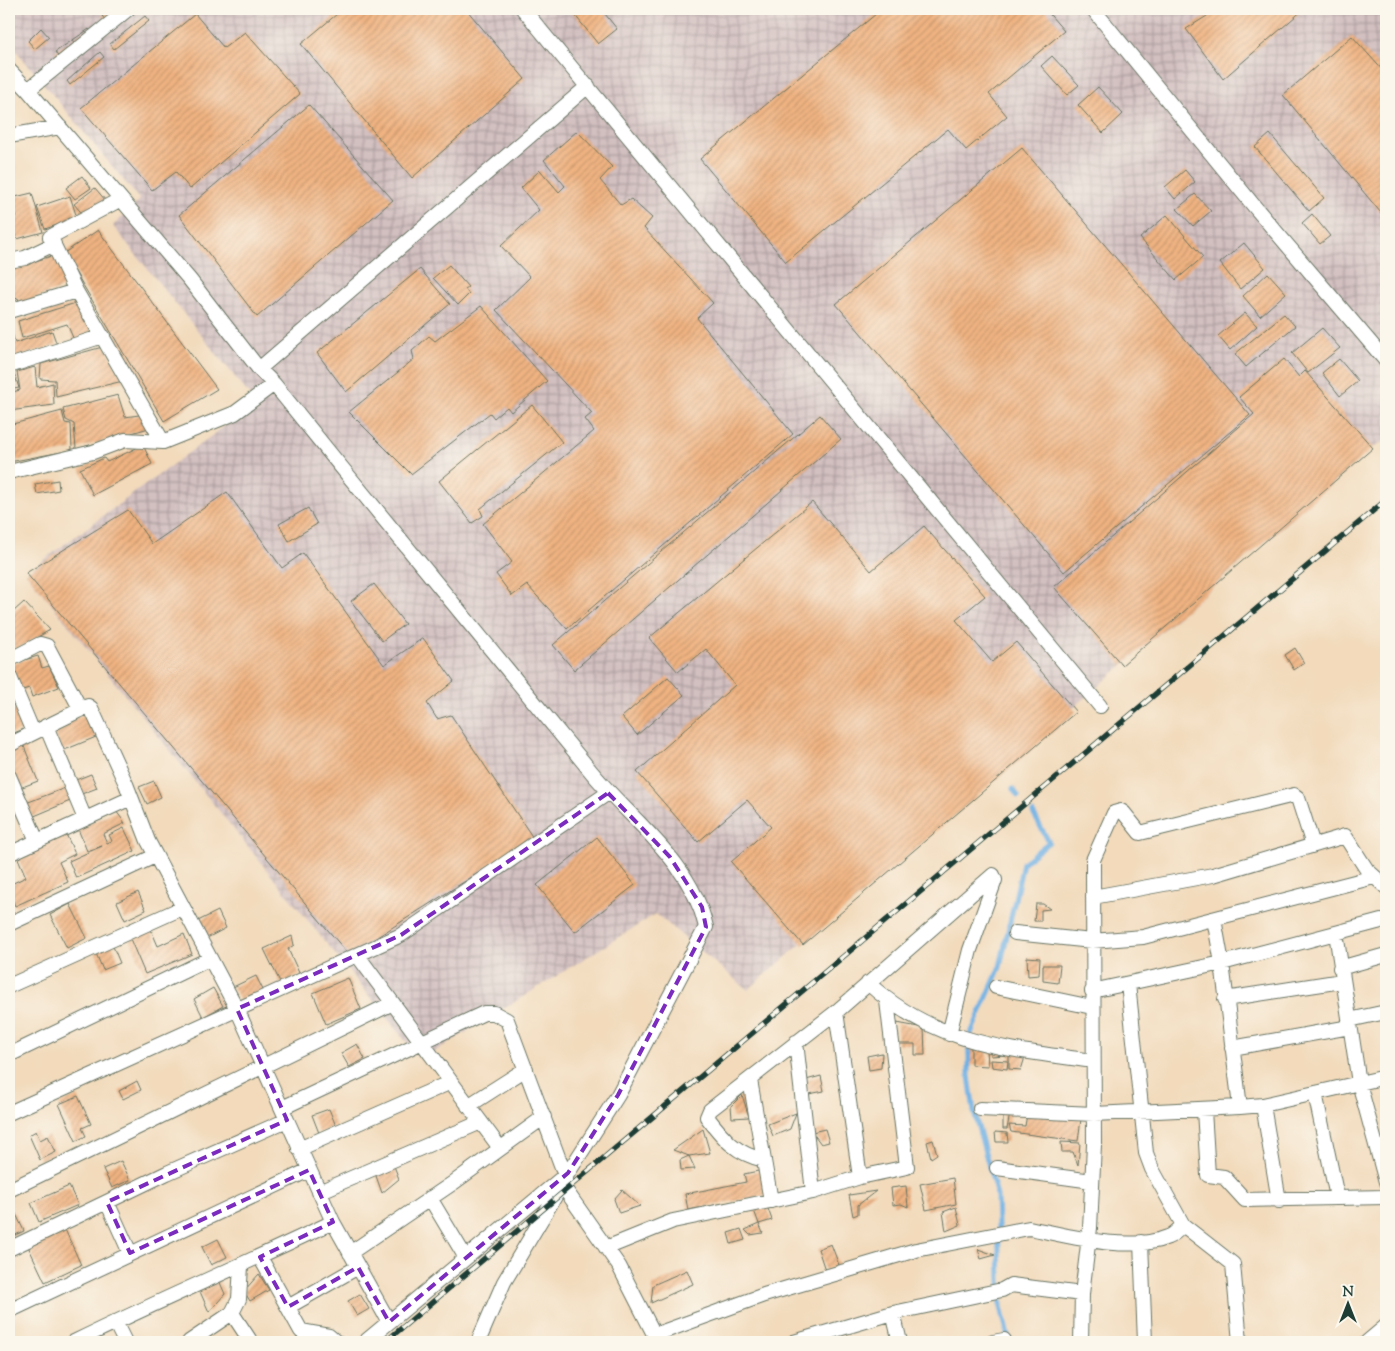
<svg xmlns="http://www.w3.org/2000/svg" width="1395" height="1351" font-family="'Sorts Mill Goudy',serif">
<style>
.industrial{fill:url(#industrial-grid)}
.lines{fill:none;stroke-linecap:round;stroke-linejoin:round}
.stream{stroke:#6fb0e3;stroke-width:5}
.building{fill:url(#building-hatch)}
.street-casing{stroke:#697463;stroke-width:16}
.street{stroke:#fff;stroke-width:14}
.rail-casing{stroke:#1f3d34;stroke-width:5.5}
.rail{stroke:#fbf7ec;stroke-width:4;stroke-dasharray:11;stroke-linecap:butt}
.marked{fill:none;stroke:#7b2cbf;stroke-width:4;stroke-dasharray:10 6;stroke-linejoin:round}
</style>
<defs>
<pattern id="industrial-grid" width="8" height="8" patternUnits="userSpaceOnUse" patternTransform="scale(1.25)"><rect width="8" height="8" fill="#d2bfc0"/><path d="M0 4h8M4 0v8" fill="none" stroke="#aa9c9d"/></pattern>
<pattern id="building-hatch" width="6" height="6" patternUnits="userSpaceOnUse" patternTransform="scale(1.25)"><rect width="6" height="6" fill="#f1b482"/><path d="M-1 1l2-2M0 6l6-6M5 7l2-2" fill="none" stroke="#c3946b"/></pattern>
</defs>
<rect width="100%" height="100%" fill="#fbf7ec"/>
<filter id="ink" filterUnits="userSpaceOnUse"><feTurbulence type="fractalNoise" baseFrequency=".02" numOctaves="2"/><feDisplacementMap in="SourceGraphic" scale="10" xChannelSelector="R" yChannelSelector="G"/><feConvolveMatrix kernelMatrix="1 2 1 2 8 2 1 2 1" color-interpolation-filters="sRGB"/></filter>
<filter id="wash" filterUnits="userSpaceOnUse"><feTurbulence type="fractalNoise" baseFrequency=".0096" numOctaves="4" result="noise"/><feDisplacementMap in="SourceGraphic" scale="20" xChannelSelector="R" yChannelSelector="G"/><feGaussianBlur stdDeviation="1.12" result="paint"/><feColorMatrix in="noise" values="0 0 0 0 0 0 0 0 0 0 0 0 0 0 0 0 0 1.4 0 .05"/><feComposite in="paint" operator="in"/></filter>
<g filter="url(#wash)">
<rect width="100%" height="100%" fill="#f2dabb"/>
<path class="industrial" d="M9,9H1386V440L1373,448L748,990L656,914L421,1060L26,573L256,403L113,226L140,200L9,42Z"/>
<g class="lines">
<path class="stream" d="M1013,789L1018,796
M1009,1340L1001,1307L997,1196L974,1112L969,1076V1038L1000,967L1023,863L1049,842L1033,813"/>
</g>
<g id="blocks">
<path class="building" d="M110,9H122L107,22L102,16Z
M343,9H466L525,79L412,178L301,44Z
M570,9H601L617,29L598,44Z
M882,9H1045L1064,31L989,94L1007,116L966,150L948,129L786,262L700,159Z
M1210,9H1304L1223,79L1186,29L1207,16L1212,11Z
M195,14L224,48L245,32L300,94L190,189L176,172L152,190L81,108Z
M145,16L149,21L114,49L110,44Z
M41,28L49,37L35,49L28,41Z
M89,29L93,35L59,58L55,52Z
M1352,36L1386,74V219L1283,95Z
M100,52L104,57L70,85L67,81Z
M1052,56L1079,85L1067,95L1041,66Z
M1098,87L1123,114L1103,133L1078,105Z
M309,105L393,200L257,317L179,215Z
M577,131L612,167L600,180L621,205L631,199L652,218L644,228L713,303L697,318L793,434L567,629L527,585L512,596L496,574L512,562L483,524L594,431L585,419L592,413L496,310L530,277L501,246L539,210L521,188L540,170L559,192L565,186L544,160Z
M1270,134L1324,198L1309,211L1255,147Z
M1022,148L1250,415L1064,572L836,304Z
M1185,170L1195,182L1175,199L1165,187Z
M82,176L91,188L75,199L66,188Z
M95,188L106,201L85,217L74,204Z
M32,193L43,232L17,239L15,235L9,236V217L16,216L11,198Z
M1195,194L1211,211L1193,226L1177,209Z
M70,196L77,218L45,229L37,207Z
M1312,214L1330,236L1320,244L1302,223Z
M1167,215L1203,257L1176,280L1140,238Z
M98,230L217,389L164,421L64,253Z
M1244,243L1265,268L1240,289L1220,263Z
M55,255L66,286L20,305L18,298L9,301V269Z
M449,265L468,287L465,289L469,294L458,305L433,278Z
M420,269L450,304L346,392L317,353Z
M1268,273L1286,293L1260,316L1243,296Z
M79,302L97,334L74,340L67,324L22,338L18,321Z
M481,306L547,381L511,412L507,407L494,418L490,413L411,474L349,412L414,359L412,351L429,336L435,341Z
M1245,313L1257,326L1230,350L1218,336Z
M1284,314L1295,326L1246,367L1235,354Z
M9,323L15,343L52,331L57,345L9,360Z
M1322,328L1340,348L1308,373L1292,353Z
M106,346L123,381L56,397L55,380L40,379L41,364Z
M1284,359L1299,377L1305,371L1373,448L1122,665L1054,587L1254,414L1239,397Z
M1339,359L1358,381L1340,396L1322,373Z
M35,367L37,387L53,383L54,405L9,411V393L20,390L17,372Z
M14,373L19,388L9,390V374Z
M118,395L125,417L146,414L149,428L76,449L74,424L66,420L63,409Z
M532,405L562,442L480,509L483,516L472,523L439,481Z
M62,411L65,423L71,424L72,450L9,462V425Z
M820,415L841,439L574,670L553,645Z
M143,445L152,464L93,495L80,469L104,458L107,462Z
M58,480L59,490L37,494L35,484Z
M227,492L282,568L303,553L384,665L423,638L454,681L427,703L437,719L451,715L533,838L349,955L26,573L128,510L152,544Z
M812,502L871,571L924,526L985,596L956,620L992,662L1016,642L1076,712L803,945L731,862L771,827L747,800L698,842L637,772L735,685L706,649L678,672L649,638Z
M308,508L317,524L289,541L279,524Z
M374,584L405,624L382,641L351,601Z
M9,602L13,612L24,602L50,630L15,650L9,625Z
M1295,648L1304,663L1294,670L1285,655Z
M38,656L42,668L49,666L59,687L32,697L29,688L20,691L11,664Z
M668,677L684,695L637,735L622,717Z
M9,691L24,729L9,735Z
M86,714L96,737L62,751L53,729Z
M23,744L38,781L20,788L9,761V750Z
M91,774L97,788L79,795L73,781Z
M154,781L161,797L147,804L139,787Z
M65,788L70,801L32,817L26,803Z
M9,794L14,807L9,810Z
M116,811L125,823L103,834L107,843L112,841L109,835L124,828L135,851L76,878L69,861L102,846L87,851L78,829Z
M66,834L75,854L59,862L68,882L15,906L9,893V885L26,877L17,856Z
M597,837L635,885L575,932L537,885Z
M138,892L146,910L125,920L117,902Z
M70,904L87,938L67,948L50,915Z
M1036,904H1043L1050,909L1041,910V921H1034Z
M218,911L226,928L207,938L198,921Z
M149,925L158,946L184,934L192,954L145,974L128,934Z
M292,936L294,945L288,949L300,975L281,984L264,949Z
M112,944L120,963L103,970L95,951Z
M1027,957L1040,958L1039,975L1028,976Z
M1043,965H1060L1058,983L1043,981Z
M256,976L263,990L240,1001L233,987Z
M348,978L361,1009L326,1024L313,993Z
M213,988L223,1006L203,1017L194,999Z
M897,1023L924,1028L925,1055H915V1044H898Z
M357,1044L365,1059L349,1067L341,1053Z
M971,1045L987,1048L988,1066L971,1065Z
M991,1049L1006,1055L991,1056Z
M1009,1051L1026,1054L1021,1070L1009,1069Z
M882,1053L881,1068L869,1070L867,1056Z
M991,1060L1008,1061L1007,1069L992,1067Z
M821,1076L824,1091L809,1094L806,1080Z
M137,1081L141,1090L123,1099L119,1091Z
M742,1095L749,1117L732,1118L731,1106Z
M78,1096L91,1124L82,1128L86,1136L76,1141L59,1104Z
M329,1109L336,1126L319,1133L312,1115Z
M796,1113L790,1129L773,1136L768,1124Z
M1003,1113H1010L1007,1129H1003Z
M1027,1114L1081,1119L1078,1141L1011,1132L1009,1125L1025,1126Z
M703,1129L710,1153L689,1156L695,1169L681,1170L680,1160L689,1156L673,1150Z
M825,1129L829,1142L821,1144L812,1132Z
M36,1131L40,1140L48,1136L56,1152L40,1160L29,1135Z
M995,1132L1007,1133L1008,1142H996Z
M933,1140L937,1154L931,1158L927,1142Z
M1061,1142L1080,1143L1078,1165L1073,1152H1062Z
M121,1161L130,1180L112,1188L103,1169Z
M394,1166L399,1179L382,1193L375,1173Z
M763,1170L767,1195L688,1210L685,1194L746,1182L744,1174Z
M953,1178L956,1204L926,1210L920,1184Z
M69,1186L78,1205L39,1222L31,1203Z
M906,1186L908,1207L901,1204L893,1205L891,1188Z
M622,1190L640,1206L619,1213L614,1199Z
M876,1191L858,1205V1214L853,1216L849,1195Z
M752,1205L767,1206L772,1220L759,1224Z
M956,1207L960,1225L946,1231L943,1212Z
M15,1212L24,1231L9,1238V1215Z
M759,1224L763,1233L750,1235L745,1230Z
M63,1225L81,1265L45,1282L26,1242Z
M741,1229L745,1240L731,1244L728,1233Z
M218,1239L227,1257L211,1265L202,1247Z
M831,1244L839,1265L825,1270L818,1249Z
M978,1249L995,1255L981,1259Z
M687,1270L693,1284L651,1303L653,1285Z
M259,1274L269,1290L250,1301L244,1291Z
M218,1278L225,1294L209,1312L198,1287Z
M360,1294L369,1309L357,1316L348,1301Z"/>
</g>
</g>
<g filter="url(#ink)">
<use href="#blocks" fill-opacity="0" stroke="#697463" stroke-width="1"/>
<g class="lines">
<defs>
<path id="street" d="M523,9L1100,706
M1093,9L1254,206L1386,361
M9,70L28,90L190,280L259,369L274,384C378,513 483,641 589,769C630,820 691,860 706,927L618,1095L568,1173L365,1342
M28,90L128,9
M9,136L60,127
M121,199L50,237L76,291L163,442
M9,261L25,258L54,244
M9,311L76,291
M9,366L103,336
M259,369L588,86
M9,472L93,452L125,440L163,442L235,413L274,384
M9,660L40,644L47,646L81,710
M9,675L33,732
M46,726L85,819
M9,745L88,706L91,708L126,784L148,841L237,1009L333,1222L389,1322
M9,776L37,841
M9,854L131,798
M1093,897L1213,875L1345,836L1367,870L1386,887
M1214,919L1222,963L1240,1107
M9,924L155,856
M1015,933L1092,941L1143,937L1374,877
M1336,933L1359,1083L1386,1182
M358,956L500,1148
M1340,968L1386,955
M868,983C935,1045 1008,1049 1093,1061
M1128,984L1146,1153L1152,1169L1183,1225L1233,1264L1240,1342
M9,986L182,908
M996,987L1092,1007
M1092,991L1222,963L1381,921
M1225,999L1342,981
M836,1012L860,1177
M1349,1020L1386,1012
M796,1042L813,1192
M1232,1048L1350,1027
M9,1055L209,959
M750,1080L771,1201
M1315,1093L1337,1197
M1263,1105L1279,1201
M468,1106L526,1069
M282,1108L484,1013H494L507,1020L566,1178L504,1282L478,1342
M980,1109L1094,1114L1240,1107L1263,1105L1386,1077
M1204,1110L1208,1175L1224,1177L1245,1200L1386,1197
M9,1113L401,935L608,793
M299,1149L451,1082
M764,1160C736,1154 724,1139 707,1117L710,1110L836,1012L993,875L995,880L970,950L949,1034
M997,1168L1092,1181
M562,1185L619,1266L658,1342
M9,1190L393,1003
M319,1192L481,1122
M430,1198L466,1258
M107,1202L130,1253
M1141,1242L1145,1342
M606,1248L673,1221L813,1192L860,1177L907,1167L887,1001
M9,1249L167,1173L287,1120
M350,1253L453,1183L544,1117
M260,1257L301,1331L329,1336L336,1342
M288,1307L358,1267
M9,1311L309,1170
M232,1313L251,1342
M893,1313L900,1342
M115,1322L125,1342
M654,1335L764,1295L916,1250L1029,1228C1070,1236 1129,1253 1168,1237C1174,1235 1179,1229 1183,1225
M74,1342C160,1300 247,1263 333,1222
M189,1342L232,1313L239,1299L241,1266
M794,1342L893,1313L1002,1290L1011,1285L1082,1294
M993,1342L1004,1340
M1081,1342L1082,1294L1090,1228L1094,1145L1093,867V860L1114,813L1121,811L1124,813L1140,833L1294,795L1298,798L1313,845
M1367,1342L1386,1326"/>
</defs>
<use href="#street" class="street-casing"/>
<use href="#street" class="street"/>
<defs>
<path id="rail" d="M385,1342L1386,500"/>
</defs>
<use href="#rail" class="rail-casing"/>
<use href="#rail" class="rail"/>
</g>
</g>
<path class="marked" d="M608,793L670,857L702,907L706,927L618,1095L568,1173L389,1322L358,1267L288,1307L260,1257L333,1222L309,1170L130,1253L107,1202L287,1120L237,1009L401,935Z"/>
<rect width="1395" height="1351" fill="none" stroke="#fbf7ec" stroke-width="30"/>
<g transform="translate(1348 1304)" stroke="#fbf7ec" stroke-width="4" paint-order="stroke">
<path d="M0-4L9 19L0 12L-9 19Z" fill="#1f3d34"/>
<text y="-8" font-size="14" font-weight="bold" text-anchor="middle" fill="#1f3d34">N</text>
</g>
</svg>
